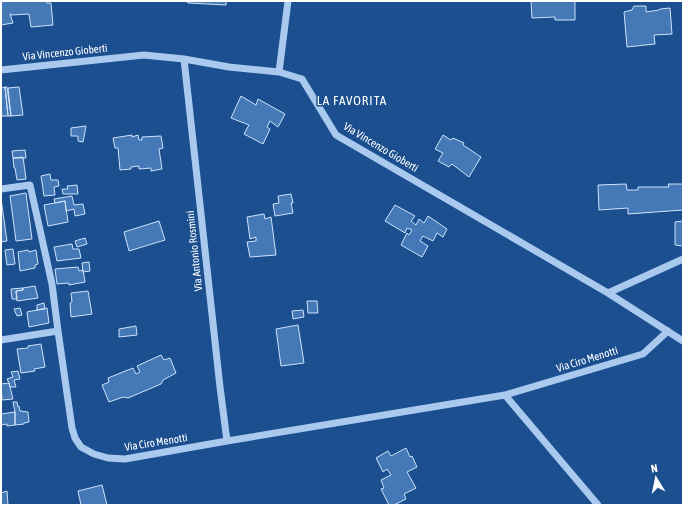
<svg xmlns="http://www.w3.org/2000/svg" width="684" height="506" font-family="'Asap Condensed',sans-serif">
<style>
.building{fill:#4478b7;stroke:#cfe3fa}
.lines{fill:none;stroke-linecap:round;stroke-linejoin:round}
.minor{stroke:#a9c9ee;stroke-width:7}
.labels{text-anchor:middle;dominant-baseline:central;stroke-width:3;stroke-linejoin:round;paint-order:stroke}
.street-label{font-size:11px;fill:#fff;stroke:#1b4f8f}
.quarter-label{font-size:13px;letter-spacing:1px;fill:#fff;stroke:#1b4f8f}
</style>
<rect width="100%" height="100%" fill="#1b4f8f"/>
<path class="building" d="M1,1H46L47,3H51L53,25L31,27L29,14L11,15V14H10L13,23L1,25Z
M186,1H226V5L188,3Z
M531,1H575V20H555V17L532,18Z
M634,6H646V12L659,10L660,9L670,8L672,34L654,35L655,44L627,47L624,12L632,10Z
M5,87H7L11,116H8Z
M5,87L8,116H1V88Z
M19,87L23,115L11,116L8,88Z
M241,96L256,105L258,99L285,114L278,127L270,121L267,127L270,129L263,144L244,134L249,125L231,118Z
M86,126L83,142L78,141V136H71V128Z
M132,135V137L138,135L139,140H142V137L161,136L163,148L159,149L162,169L151,171V168L139,169V166L131,167V169L120,170L118,148H115L113,138Z
M443,135L451,140L453,138L464,143L463,145L481,157L469,177L452,164L449,167L438,161L443,153L435,149Z
M25,150L26,158H13L12,151Z
M23,157L26,179L17,180L15,168H14L13,158Z
M50,174L51,180H58L59,186L54,187L55,195L44,196L41,176Z
M626,184L627,190H638V187H669L668,184H683V210L628,214V208L599,210L598,185Z
M77,185L78,194H63L62,189H68L67,186Z
M26,193L32,239L16,241L10,196Z
M291,194L293,203H291L293,213L275,216L273,204L279,203L278,196Z
M72,196L74,205L83,204L85,214L75,216L74,209L66,211L65,201L55,203L54,199Z
M1,199L7,241L1,242Z
M65,201L68,222L48,226L44,205Z
M395,205L415,216L411,221L416,225L419,219L424,223L428,216L447,229L443,237L437,233L433,241L423,236L420,241L428,246L422,257L401,245L407,233L409,235L412,230L407,228L405,233L385,221Z
M264,214L265,219L271,217L276,255L250,257L247,242L256,241V237L250,239L247,217Z
M159,221L165,240L129,251L124,232Z
M683,221V246L675,245V222Z
M85,238L87,244L77,247L75,241Z
M72,244L73,249H79L81,258L57,261L54,247Z
M13,249L15,264L7,265L5,250Z
M28,250L29,252L36,250L38,264L35,265V268L20,271L18,252Z
M89,262L90,271L83,272L82,263Z
M78,267L79,271L83,270L85,282L69,285V283L57,284L55,269Z
M35,286L38,298L17,301L16,291L23,290V288Z
M23,288V290L16,291L17,299H12L11,289Z
M88,291L92,314L71,317L70,303L72,302L71,293Z
M307,301H317L318,313H308Z
M44,303L45,309L37,310V305Z
M20,308L22,315L17,316L14,309Z
M47,308L49,323L29,327L27,312Z
M303,310L304,317L293,319L292,311Z
M298,325L304,363L281,366L276,329Z
M136,326L137,335L119,337V329Z
M41,344L45,367L34,369L35,371L21,373L17,349L28,348V346Z
M161,355L164,360L170,358L176,373L163,380L161,384L128,398L123,397L109,402L102,385L109,382L108,378L133,368L136,374L140,372L137,366Z
M18,371L20,379L14,380L16,387H10L9,383L7,379L13,377L11,372Z
M9,383L13,399L2,400L1,384Z
M13,402H17L18,407L19,406L20,411L28,412L29,422L24,423V424L15,425V412Z
M15,412V425L7,426V424L1,425V414Z
M406,448L410,457L412,456L417,467L407,472L416,488L404,494L406,499L394,505H389L381,489L384,488L381,480L391,475L387,469L383,472L376,458L388,451L391,456Z
M102,485L107,505H81L78,491Z
M7,491L8,505H1V493Z"/>
<g class="lines">
<path class="minor" d="M184,59L220,387L227,441
M1,70L144,55L184,59L229,67L279,72L302,79L336,135L608,293L683,341
M279,72L288,1
M1,189L30,185L52,284L58,331L72,428L75,438L81,447L94,454L108,458L125,459L227,441L505,395L598,505
M608,293L683,259
M1,340L58,331
M505,395L643,354L668,331"/>
</g>
<g class="labels">
<g class="street-label">
<text transform="translate(65 52) rotate(-6)">Via Vincenzo Gioberti</text>
<text transform="translate(381 147) rotate(31)">Via Vincenzo Gioberti</text>
<text transform="translate(194 251) rotate(-96)">Via Antonio Rosmini</text>
<text transform="translate(587 359) rotate(-17)">Via Ciro Menotti</text>
<text transform="translate(156 442) rotate(-9)">Via Ciro Menotti</text>
</g>
<g class="quarter-label">
<text x="352" y="100">LA FAVORITA</text>
</g>
</g>
<rect width="684" height="506" fill="none" stroke="#ffffff" stroke-width="4"/>
<g transform="translate(656 478) rotate(350)" stroke="#1b4f8f" stroke-width="3" paint-order="stroke">
<path d="M0-3L7 15L0 10L-7 15Z" fill="#ffffff"/>
<text y="-6" font-size="11" font-weight="bold" text-anchor="middle" fill="#ffffff">N</text>
</g>
</svg>
